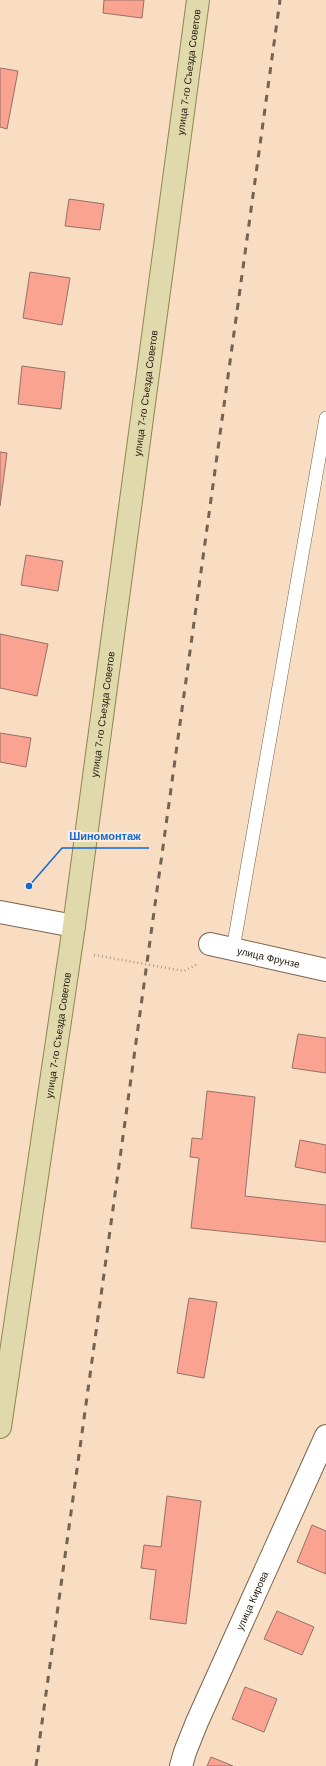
<svg xmlns="http://www.w3.org/2000/svg" width="326" height="1766" font-family="Arial,sans-serif">
<style>
.building{fill:#f9a390;stroke:#957169}
.lines{fill:none;stroke-linecap:round;stroke-linejoin:round}
.lane-casing{stroke:#7b634b;stroke-width:14}
.street-casing{stroke:#7b634b;stroke-width:24}
.primary-casing{stroke:#8f8550;stroke-width:24}
.path{stroke:#b09b85;stroke-width:2.5;stroke-dasharray:1 3;stroke-linecap:butt}
.lane{stroke:#fff;stroke-width:13}
.street{stroke:#fff;stroke-width:22}
.primary{stroke:#dfd9ab;stroke-width:22}
.rail{stroke:#736353;stroke-width:3;stroke-dasharray:7 7;stroke-linecap:butt}
.labels{text-anchor:middle;dominant-baseline:central;stroke-width:4;stroke-linejoin:round;paint-order:stroke}
.street-label{font-size:10px;fill:#22190f;stroke:#fdecdc}
.leader{fill:none;stroke:#1169d2;stroke-width:1.5}
.callout-dot{fill:#1169d2;stroke:#fdecdc;stroke-width:1.5}
.callout-label{font-size:11px;text-anchor:middle;font-weight:bold;fill:#1169d2;stroke:#fdecdc;stroke-width:4;stroke-linejoin:round;paint-order:stroke}
</style>
<rect width="100%" height="100%" fill="#f8ddc2"/>
<path class="building" d="M104,0H144L142,18L103,13Z
M0,68L18,71L7,129L0,127Z
M69,199L104,204L100,230L65,226Z
M30,272L70,278L62,325L23,318Z
M22,366L65,372L61,409L18,404Z
M0,452L7,453L0,506Z
M26,555L63,561L58,591L21,585Z
M0,634L48,644L37,696L0,688Z
M0,733L31,738L26,767L0,762Z
M298,1034L326,1038V1073L292,1068Z
M207,1091L255,1097L245,1196L326,1205V1242L191,1228L199,1158L190,1157L192,1138L202,1139Z
M300,1140L326,1145V1173L295,1167Z
M189,1298L217,1302L204,1378L177,1373Z
M167,1496L201,1501L186,1624L150,1619L156,1570L141,1568L144,1545L161,1547Z
M312,1525L326,1531V1574L297,1562Z
M277,1611L314,1627L302,1655L264,1639Z
M245,1687L277,1699L264,1732L232,1719Z
M211,1757L233,1766H207Z"/>
<g class="lines">
<defs>
<path id="lane" d="M233,949L326,418"/>
<g id="street">
<path d="M0,912L74,926"/>
<path id="s1" d="M210,944L326,970"/>
<path id="s2" d="M181,1766L185,1752L197,1722L326,1436"/>
</g>
<g id="primary">
<path id="s3" d="M0,1427L74,926L198,0"/>
</g>
</defs>
<use href="#lane" class="lane-casing"/>
<use href="#street" class="street-casing"/>
<use href="#primary" class="primary-casing"/>
<path class="path" d="M94,955L184,971L198,964"/>
<use href="#lane" class="lane"/>
<use href="#street" class="street"/>
<use href="#primary" class="primary"/>
<path class="rail" d="M36,1766L280,0"/>
</g>
<g class="labels">
<g class="street-label">
<text stroke="none"><textPath href="#s3" startOffset="1368">улица 7-го Съезда Советов</textPath></text>
<text stroke="none"><textPath href="#s3" startOffset="1044">улица 7-го Съезда Советов</textPath></text>
<text stroke="none"><textPath href="#s3" startOffset="720">улица 7-го Съезда Советов</textPath></text>
<text stroke="none"><textPath href="#s1" startOffset="60">улица Фрунзе</textPath></text>
<text stroke="none"><textPath href="#s3" startOffset="396">улица 7-го Съезда Советов</textPath></text>
<text stroke="none"><textPath href="#s2" startOffset="180">улица Кирова</textPath></text>
</g>
</g>
<path class="leader" d="M29 886L62 848H149"/>
<circle class="callout-dot" cx="29" cy="886" r="4"/>
<g class="callout-label">
<text x="105" y="840">Шиномонтаж</text>
</g>
</svg>
